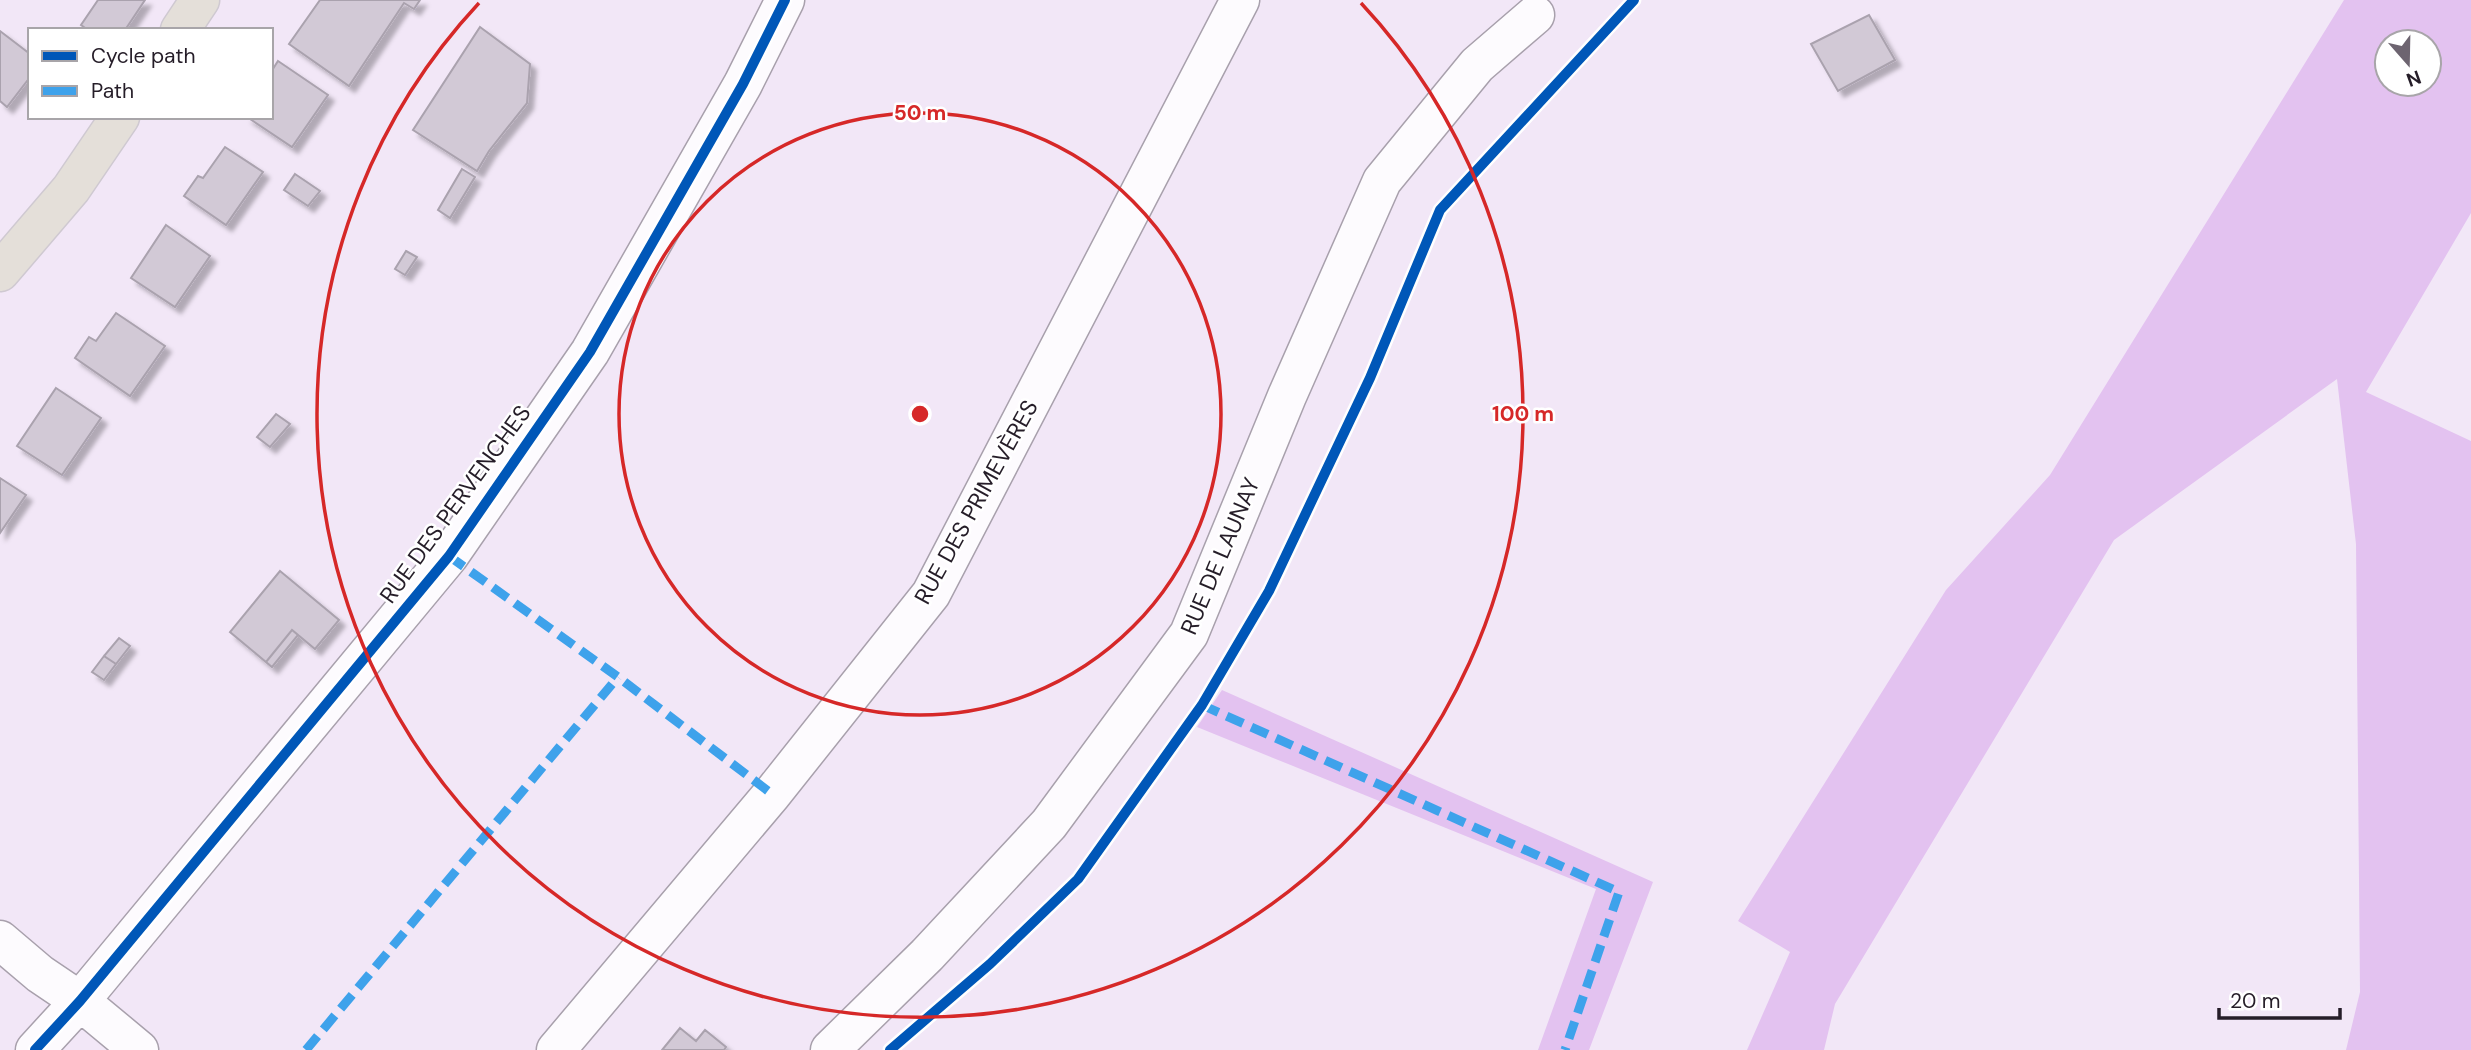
<svg xmlns="http://www.w3.org/2000/svg" width="2471" height="1050" font-family="'DM Sans',sans-serif">
<style>
.green{fill:#e3c2f0;fill-rule:evenodd}
.building{fill:#d2c9d6;stroke:#aaa2ae;stroke-width:2;filter:url(#shadow)}
.lines{fill:none;stroke-linecap:round;stroke-linejoin:round}
.minor-casing{stroke:#a8a0ac;stroke-width:41}
.major-casing{stroke:#cfc9d1;stroke-width:41}
.minor{stroke:#fdfbfe;stroke-width:38}
.major{stroke:#e4dfd9;stroke-width:38}
.quiet{stroke:#3ea2eb;stroke-width:9;stroke-dasharray:18 9;stroke-linecap:butt}
.cycleway-casing{stroke:#fff;stroke-width:15}
.cycleway{stroke:#0057b8;stroke-width:10}
.ring{fill:none;stroke:#d62828;stroke-width:3.5}
.labels{text-anchor:middle;dominant-baseline:central;stroke-width:5;stroke-linejoin:round;paint-order:stroke}
.street-label{font-size:23px;fill:#251d28;stroke:#fff}
.centre{fill:#d62828;stroke:#fff;stroke-width:3.5}
.ring-label{font-size:21px;text-anchor:middle;font-weight:bold;fill:#d62828;stroke:#fff;stroke-width:5;stroke-linejoin:round;paint-order:stroke}
</style>
<defs>
<filter id="shadow"><feDropShadow dx="6" dy="6" stdDeviation="2" flood-color="#0004"/></filter>
</defs>
<rect width="100%" height="100%" fill="#f2e7f7"/>
<path class="green" d="M2344,0H2471V213L2366,392L2471,441V1050H2346L2360,992L2356,544L2337,379L2114,540L1835,1004L1824,1050H1747L1790,952L1738,921L1946,590L2050,475ZM2387,42H2429V84H2387Z
M1222,690L1653,882L1589,1050H1538L1596,889L1197,727Z"/>
<path class="building" d="M98,0H145L125,30H88L81,25Z
M320,0H420L414,9L404,3L349,86L289,44Z
M1869,15L1895,60L1838,91L1811,44Z
M480,27L530,64L527,103L489,151L477,171L413,130Z
M0,31L30,54V83L27,81L7,107L0,101Z
M278,61L328,95L292,147L247,117H271V72Z
M225,147L263,172L226,225L184,196L198,176L203,178Z
M462,169L475,177L450,218L438,210Z
M295,174L320,191L308,206L284,190Z
M166,225L210,256L175,307L131,278Z
M406,251L417,257L405,275L395,269Z
M116,313L165,346L130,396L75,358L89,337L96,341Z
M56,388L101,418L62,475L17,446Z
M276,414L290,424L270,447L257,437Z
M0,478L26,495L0,533Z
M280,571L339,620L315,649L292,630L266,662L230,632Z
M292,630L298,635L272,667L266,662Z
M119,638L130,646L116,664L104,656Z
M104,656L116,664L104,680L92,672Z
M680,1028L696,1041L705,1030L726,1047L724,1050H662Z"/>
<g class="lines">
<defs>
<path id="minor" d="M0,940L40,974L80,1001L139,1050
M35,1050L80,1001L449,556L590,352L743,84L785,0
M556,1050L772,794L931,594L1240,0
M830,1050L927,955L1049,824L1189,634L1287,396L1382,181L1477,65L1535,15"/>
<path id="major" d="M180,30L200,0
M0,272L71,189L120,117"/>
</defs>
<use href="#minor" class="minor-casing"/>
<use href="#major" class="major-casing"/>
<use href="#minor" class="minor"/>
<use href="#major" class="major"/>
<path class="quiet" d="M449,556L618,677L772,794
M1202,705L1619,892L1565,1050
M306,1050L618,677"/>
<defs>
<path id="cycleway" d="M35,1050L80,1001L449,556L590,352L743,84L785,0
M890,1050L990,964L1078,879L1202,705L1269,591L1370,378L1440,210L1634,0"/>
</defs>
<use href="#cycleway" class="cycleway-casing"/>
<use href="#cycleway" class="cycleway"/>
</g>
<g class="ring">
<circle cx="920" cy="414" r="301"/>
<path d="M1361 3A603 603 0 1 1 479 3"/>
</g>
<g class="labels">
<g class="street-label">
<text transform="translate(976 502) rotate(-61)">RUE DES PRIMEVÈRES</text>
<text transform="translate(455 504) rotate(-54)">RUE DES PERVENCHES</text>
<text transform="translate(1220 556) rotate(-67)">RUE DE LAUNAY</text>
</g>
</g>
<circle cx="920" cy="414" r="10" class="centre"/>
<g class="ring-label">
<text x="920" y="120">50 m</text>
<text x="1523" y="421">100 m</text>
</g>
<rect x="28" y="28" width="245" height="91" fill="#ffffff" stroke="#a8a5a9" stroke-width="2"/>
<rect x="42" y="51" width="35" height="10" fill="#0057b8" stroke="#a8a5a9" stroke-width="2"/>
<text x="91" y="63" font-size="21" fill="#251d28">Cycle path</text>
<rect x="42" y="86" width="35" height="10" fill="#3ea2eb" stroke="#a8a5a9" stroke-width="2"/>
<text x="91" y="98" font-size="21" fill="#251d28">Path</text>
<g transform="translate(2408 63) rotate(160)"><circle r="33" fill="#ffffff" stroke="#a8a5a9" stroke-width="2"/>
<path d="M0-5L12 26L0 18L-12 26Z" fill="#6d6470"/>
<text y="-10" font-size="19" font-weight="bold" text-anchor="middle" fill="#251d28">N</text>
</g>
<path d="M2219 1008v10h121v-10" fill="none" stroke="#251d28" stroke-width="3.5"/>
<text x="2230" y="1008" font-size="21" fill="#251d28" stroke="#ffffff" stroke-width="5" paint-order="stroke">20 m</text>
</svg>
